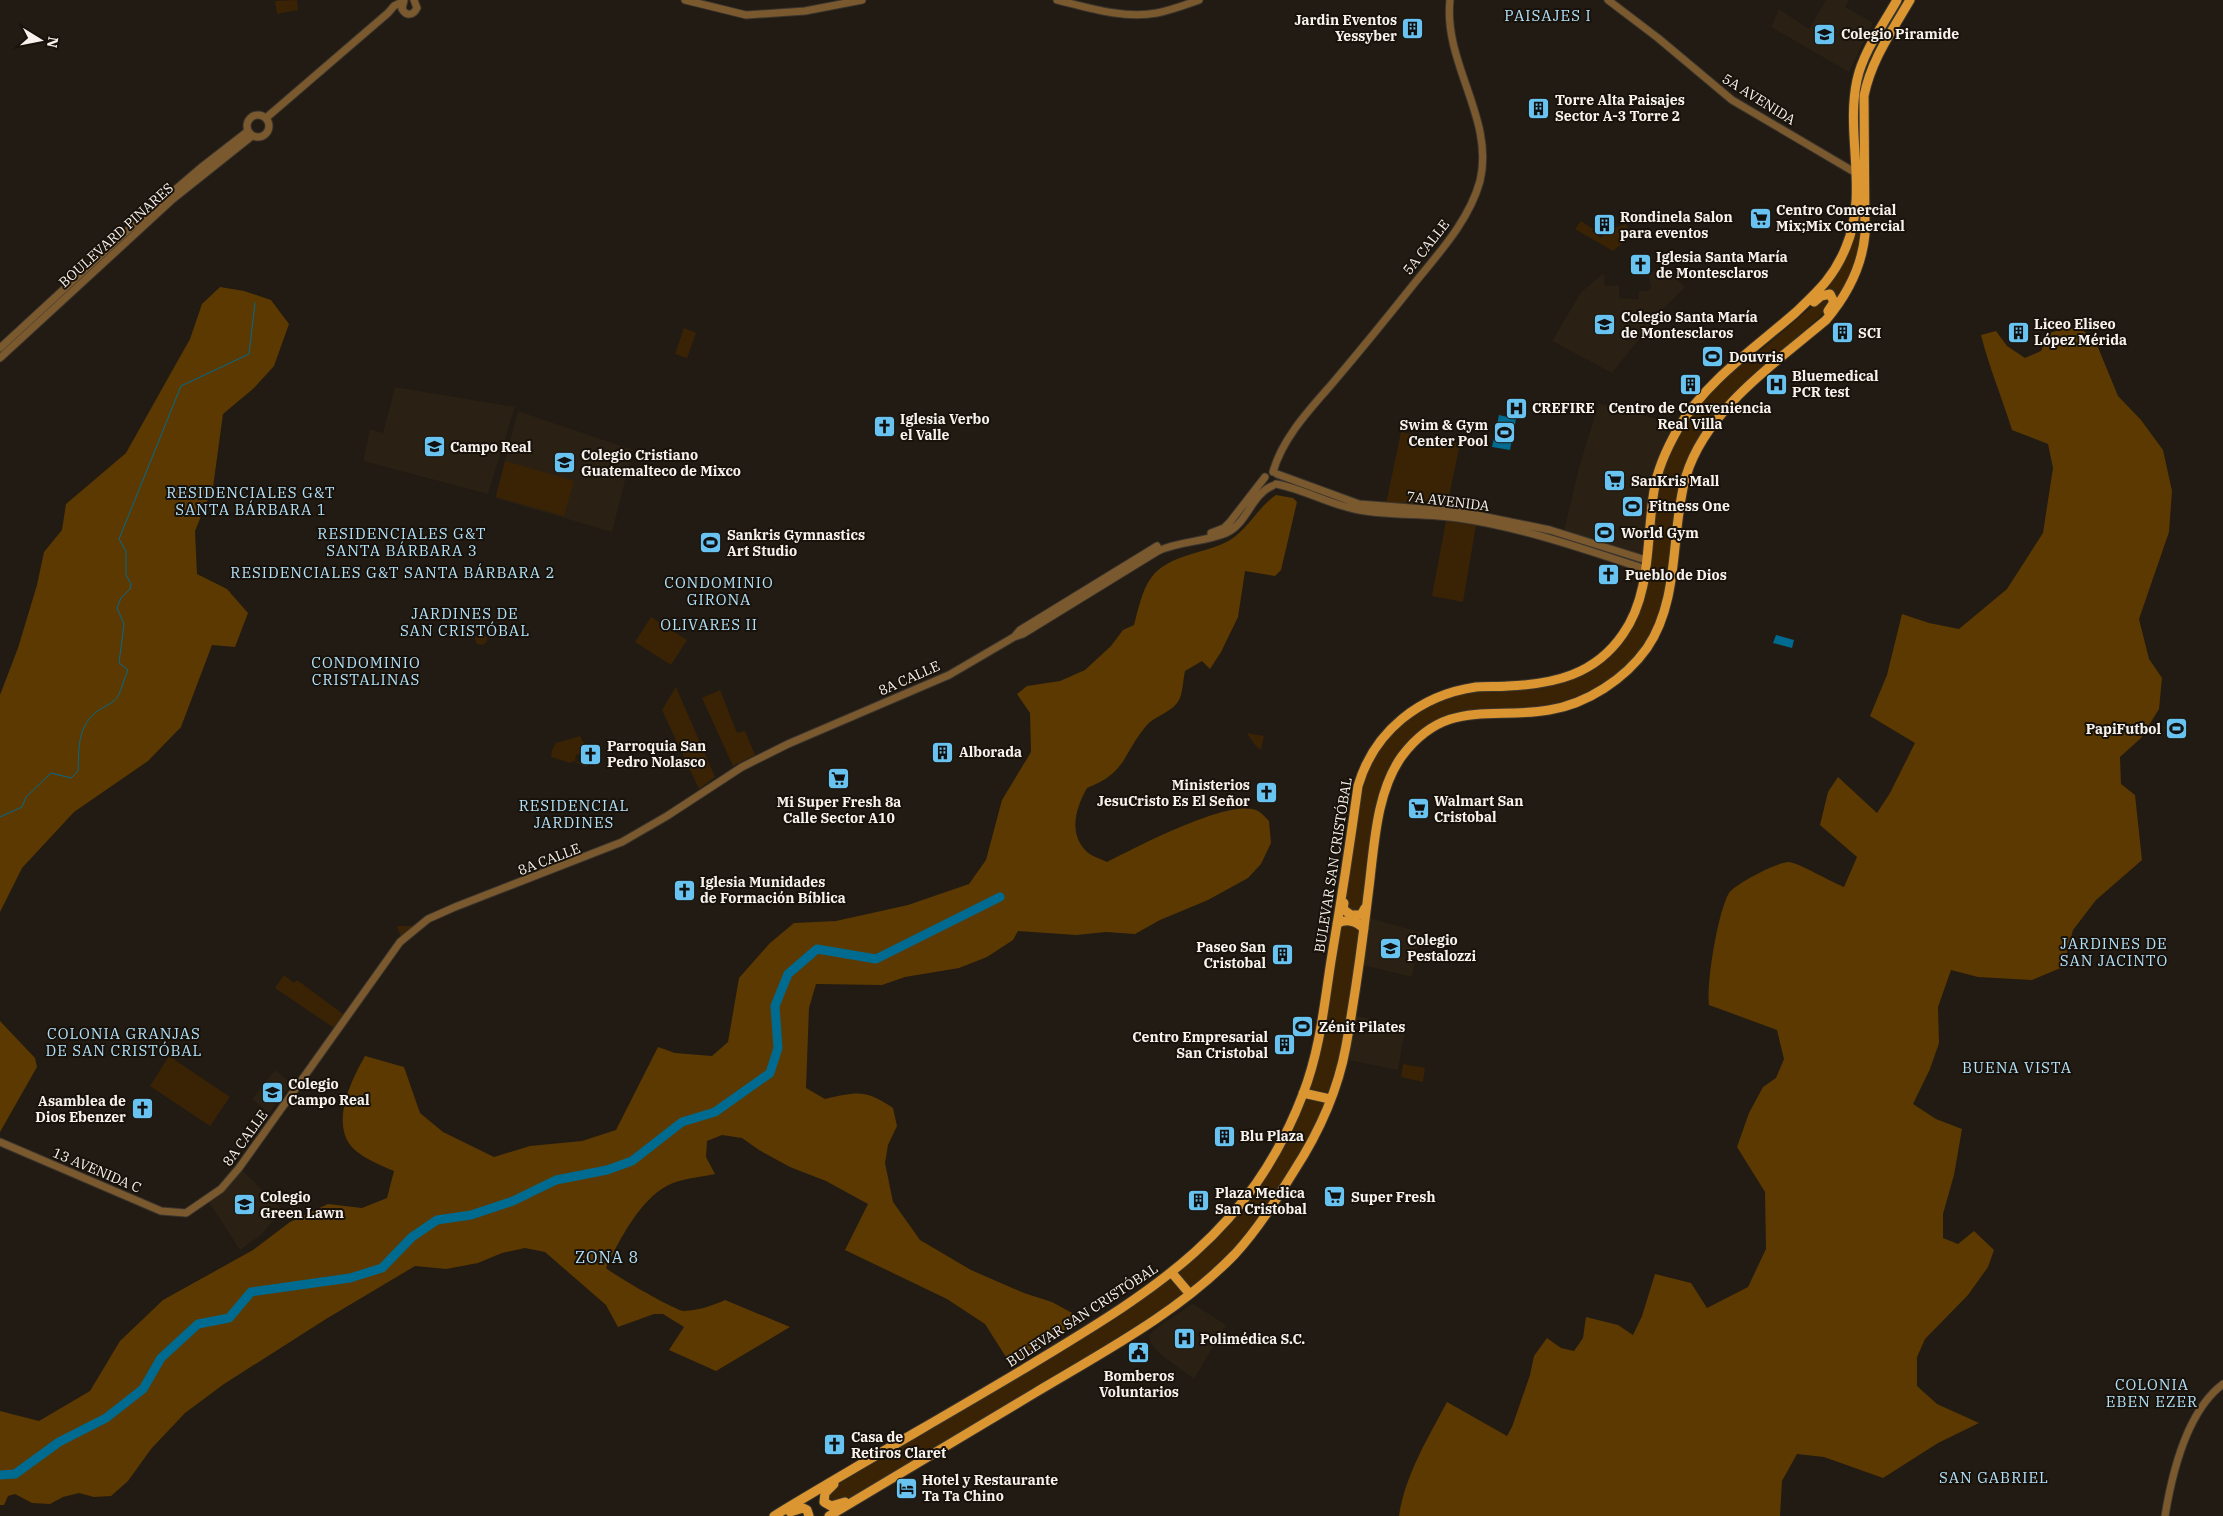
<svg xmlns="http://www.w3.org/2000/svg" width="2223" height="1516" font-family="'IBM Plex Serif',serif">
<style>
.built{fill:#2a2013}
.green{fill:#3a2304}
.forest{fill:#5c3900}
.water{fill:#006b91}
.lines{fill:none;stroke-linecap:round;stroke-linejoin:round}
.stream{stroke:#006b91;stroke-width:1}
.river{stroke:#006b91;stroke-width:9}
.tertiary-casing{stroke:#3b352d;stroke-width:9}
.primary-casing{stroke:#3b352d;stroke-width:11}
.tertiary{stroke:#7a592f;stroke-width:7}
.primary{stroke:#db9632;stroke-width:9}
.labels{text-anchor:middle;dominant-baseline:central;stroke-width:4;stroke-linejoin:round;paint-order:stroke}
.poi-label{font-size:14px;font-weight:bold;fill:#f7f2ed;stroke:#18120b;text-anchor:start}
.street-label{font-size:14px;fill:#f7f2ed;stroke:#18120b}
.neighbourhood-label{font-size:15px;letter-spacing:1px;fill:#b1e0f9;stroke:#18120b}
.quarter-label{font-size:16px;letter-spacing:1px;fill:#b1e0f9;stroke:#18120b}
</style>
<rect width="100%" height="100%" fill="#211b13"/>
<path class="built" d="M1826,0H1849L1845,7L1873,23L1849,72L1771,27L1779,9L1809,29Z
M1657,268L1670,273L1685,287L1663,309L1612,373L1552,341L1581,292L1604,273L1605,286L1619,285V298L1639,299V291H1648L1651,288L1649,276Z
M395,387L515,407L488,494L363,461L370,429L383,433Z
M1599,403L1664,421L1669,423L1673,430L1643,554H1637L1564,531L1579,467Z
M518,411L633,450L612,532L495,498Z
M1369,918L1420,932L1412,977L1362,965Z
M1356,1016L1406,1025L1398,1070L1348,1060Z
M275,1070L292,1084L269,1113L252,1099Z
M241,1169L282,1210L262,1234L240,1250L208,1201L220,1194Z
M1193,1304L1226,1325L1194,1379L1160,1354L1151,1343L1149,1335L1160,1325Z"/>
<path class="green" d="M297,0L298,10L277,14L275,1Z
M1860,209C1865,225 1860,257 1854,272C1850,283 1842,294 1836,304L1835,293L1830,290L1822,291Z
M1581,221L1593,229L1592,231L1601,238L1607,231L1626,224L1630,234L1629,237L1613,251L1575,229Z
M1821,299H1831L1826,311L1781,352L1696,447L1671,542L1662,608L1655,626L1640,649L1623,671L1597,690L1568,702L1437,723L1390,768L1368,866L1362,907L1360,912H1352L1346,906L1347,870L1360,786L1377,749L1417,710L1457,693L1540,686L1589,668L1632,624L1656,488L1664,465L1682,426L1700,402L1741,363L1761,350Z
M684,328L696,333L687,358L675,354Z
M1401,432L1460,444L1447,506L1386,504Z
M505,461L574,481L564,516L496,497Z
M1446,521L1476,525L1463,602L1432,596Z
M651,617L687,640L671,665L635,642Z
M475 639a6 6 0 1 1 12 0a6 6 0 1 1-12 0Z
M676,687L715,777L699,789L662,710Z
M720,690L737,733L745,731L755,755L733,766L702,698Z
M2171,718L2189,730L2182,740L2164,728Z
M1247,733L1264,736L1261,750L1255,745Z
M580,736L585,745L581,749L580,754L576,755L575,761L588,763L586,767L574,761L570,763L551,757L552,750L556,743Z
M1340,925H1356L1361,929L1344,1047L1330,1097L1306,1091Z
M397,926H415L401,937Z
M284,975L294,983L297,980L343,1014L334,1028L275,988Z
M169,1056L230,1097L210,1126L150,1086Z
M1403,1064L1425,1068L1423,1082L1401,1077Z
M1305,1095L1328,1100C1307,1149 1266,1221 1227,1259C1215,1270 1202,1280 1189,1291L1175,1273L1233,1218Z
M1172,1275L1186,1293L1143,1325L867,1489L835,1506L824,1495C845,1477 872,1466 894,1447Z"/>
<path class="forest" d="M220,287L244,291L271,300L289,324L274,366L254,388L223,414L213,487L195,531L197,574L227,589L248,613L235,647L212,645L181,727L148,761L74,812L22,868L0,912V695L18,648L37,585L44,552L62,530L66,504L126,453L190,339L202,304Z
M2080,328L2095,340L2118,396L2141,420L2163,450L2172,491L2169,532L2139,619L2149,659L2162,678L2159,709L2141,738L2120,757L2121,784L2135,795L2142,860L2096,900L2073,930L2063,967L2032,980L1978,977L1951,970L1938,1007L1939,1043L1930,1069L1913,1104L1936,1119L1962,1129L1954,1175L1943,1214V1238L1958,1244L1974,1231L1994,1250L1988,1267L1968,1295L1925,1339L1917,1357V1386L1937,1404L1979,1423L1938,1443L1883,1478L1824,1457L1797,1454L1782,1481L1780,1516H1399C1405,1475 1428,1438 1447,1402L1507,1436L1512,1427L1530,1375L1534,1356L1547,1338L1561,1348L1574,1351L1583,1338L1586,1317L1618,1325L1633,1335L1642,1316L1655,1274L1691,1283L1707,1308L1748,1287L1766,1249L1765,1192L1737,1147L1749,1113L1763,1087L1776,1078L1784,1059L1777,1030L1709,1005C1706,984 1718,911 1729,893C1735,884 1777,862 1789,862C1799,863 1833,883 1844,887L1857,857L1820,825L1828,792L1838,777L1877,813L1890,793L1915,743L1870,716L1887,675L1902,614L1929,623L1959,629L2007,589L2043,533L2053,468L2048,444L2012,430C2002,398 1989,367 1981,335L1996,331L2007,346L2025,358L2041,351L2049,333L2064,329Z
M1276,495L1293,498L1297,502L1281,570L1275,576L1245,571L1238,617L1221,652L1210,669L1202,661L1185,671C1183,680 1183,690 1180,698C1174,712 1156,715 1147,725C1122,754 1128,772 1087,788C1076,808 1068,832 1086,851C1091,856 1101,859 1107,862C1136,848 1230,797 1258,811C1262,813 1266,818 1269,821L1271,843L1261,864L1248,878L1208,900L1160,920L1135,934L1106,932L1076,935L1018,931L1013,940L987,957L959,968L905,977L882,985L816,984L809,1008L806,1088L825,1099C857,1092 865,1089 893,1108L897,1126L888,1145L885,1163L893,1202L920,1240L971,1270L1024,1293L1052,1302L1085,1320L1011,1365L985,1324L947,1299L845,1250L868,1204L826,1181L790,1167L759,1150L742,1138L722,1135L707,1141L706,1157L715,1174C702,1177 686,1178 673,1183C643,1194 619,1240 606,1268C614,1275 676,1311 684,1311C699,1310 712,1306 725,1300L790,1327L716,1371L669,1350L684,1327L663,1314H654L618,1327L606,1305L545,1252L525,1248L502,1253L478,1263L446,1269L415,1266L326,1319L224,1384L185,1413L151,1449L128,1481L111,1496L94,1497L79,1493L63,1497L50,1504L32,1503L15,1494L8,1496L4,1505H0V1411L39,1421L90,1391L120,1341L163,1300L253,1250L290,1222L328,1204L362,1208L387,1198L394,1171C382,1166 360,1157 351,1146C331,1121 352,1079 365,1056L404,1067L420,1113L443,1132L494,1157L530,1146L582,1141L616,1130L658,1047L675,1053L712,1056L728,1042L739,978L770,943L794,923L836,921L908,905L969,884L986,860L1002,800L1031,752L1030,713L1017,694L1027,686L1060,681L1085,670L1111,646L1123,630L1134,625C1138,610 1142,590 1151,578C1168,554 1206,554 1230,540C1249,528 1258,507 1276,495Z
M0,1021L35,1058L37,1067L0,1132Z"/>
<path class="water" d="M1499,415L1516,419L1510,450L1492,447Z
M1776,635L1794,640L1792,648L1773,643Z"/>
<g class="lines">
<path class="stream" d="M0,817L22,807L26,797L51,773L71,778L78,771C79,748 77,725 99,710C105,706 114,703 118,696C122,689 124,678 128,670L119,663L124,624L117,608L121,598L130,589L131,584L126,575V551L119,539L181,386L249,354L255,303"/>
<path class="river" d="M0,1475L15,1474L59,1442L106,1418L143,1389L161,1358L198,1324L229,1318L251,1292L350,1278L382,1268L412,1237L437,1220L471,1215L513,1201L556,1180L607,1170L632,1161L682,1122L715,1112L770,1073L778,1048L775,1006L788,974L817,949L876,959L1000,897"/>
<defs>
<path id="tertiary" d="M404,0L402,9C406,16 413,16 417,8L414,0
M685,0L746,15L805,11L862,0
M1057,0C1089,8 1124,19 1157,13C1172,10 1185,5 1199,0
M1608,0L1658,38L1732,100L1856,173
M247 126a11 11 0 1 1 22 0a11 11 0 1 1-22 0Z
M266,118L388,13L394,6L402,2
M0,348L127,231L203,166L248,131
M0,358L173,199L252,136
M1273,472C1282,439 1309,410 1331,385C1359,352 1386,319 1413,285C1438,254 1469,221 1480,181C1495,119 1443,63 1450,0
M1277,474L1359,504L1462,512L1550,530L1646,560
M1276,484C1304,489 1330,505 1359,510C1392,516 1425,513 1458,518C1521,527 1584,549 1645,569
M1211,533L1224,528L1230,522L1265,477
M1014,637L1020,630L1157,546
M0,1142L161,1211L186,1213L221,1189L239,1168L400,942L428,919L455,907L622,842L667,816L742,767L788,744L949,675L1014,637L1023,634L1158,551C1179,541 1205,542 1226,533C1247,524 1251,495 1272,486
M2165,1516C2172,1473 2187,1411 2223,1384"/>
<path id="primary" d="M1814,302L1821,296L1830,294L1834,302L1828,311
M1344,903L1343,909L1351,915H1361L1365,908
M1337,924C1346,918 1357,921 1364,929
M1303,1093L1330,1099
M1172,1273L1189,1293
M834,1484L825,1493L824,1502L831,1506L845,1502
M790,1512L803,1508L807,1510L809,1516
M774,1516C856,1466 940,1419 1022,1370C1147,1294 1248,1238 1303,1094C1320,1050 1324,1006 1331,961C1341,902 1350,844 1358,786C1374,731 1420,695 1476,687C1486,686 1497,687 1508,686C1554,684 1595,675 1623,634C1652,593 1646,538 1654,491C1657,469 1668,446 1679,427C1706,381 1755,348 1795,313C1818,291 1834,277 1846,247C1869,192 1845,134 1857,80C1863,52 1883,25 1897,0
M829,1516C897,1476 965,1435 1033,1394C1103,1352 1178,1313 1235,1254C1258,1229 1276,1200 1294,1171C1318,1134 1338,1090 1346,1046C1355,996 1362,946 1368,895C1374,851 1375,793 1402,756C1446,698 1490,720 1549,710C1587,704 1625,679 1647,648C1681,598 1670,531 1686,476C1706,410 1776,362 1826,320C1848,294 1862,267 1865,234L1864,96C1871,60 1892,31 1910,0"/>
</defs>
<use href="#tertiary" class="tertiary-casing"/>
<use href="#primary" class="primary-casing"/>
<use href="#tertiary" class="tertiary"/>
<use href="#primary" class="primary"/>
</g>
<defs>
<symbol id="building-square" viewBox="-11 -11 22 22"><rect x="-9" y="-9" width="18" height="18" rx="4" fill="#69c3f1" stroke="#18120b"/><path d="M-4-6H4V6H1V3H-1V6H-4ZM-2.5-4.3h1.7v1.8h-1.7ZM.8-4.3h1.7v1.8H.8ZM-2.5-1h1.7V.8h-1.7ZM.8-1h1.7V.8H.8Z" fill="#111"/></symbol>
<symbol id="school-square" viewBox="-11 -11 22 22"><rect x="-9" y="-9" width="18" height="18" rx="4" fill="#69c3f1" stroke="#18120b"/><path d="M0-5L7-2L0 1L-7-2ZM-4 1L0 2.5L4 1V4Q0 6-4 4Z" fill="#111"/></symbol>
<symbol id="supermarket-square" viewBox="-11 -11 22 22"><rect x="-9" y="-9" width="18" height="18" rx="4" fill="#69c3f1" stroke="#18120b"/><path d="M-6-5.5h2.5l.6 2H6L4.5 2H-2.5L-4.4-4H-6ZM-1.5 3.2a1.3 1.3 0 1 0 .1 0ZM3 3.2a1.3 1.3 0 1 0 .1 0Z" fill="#111"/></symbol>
<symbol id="church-square" viewBox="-11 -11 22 22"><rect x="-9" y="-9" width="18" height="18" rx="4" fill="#69c3f1" stroke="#18120b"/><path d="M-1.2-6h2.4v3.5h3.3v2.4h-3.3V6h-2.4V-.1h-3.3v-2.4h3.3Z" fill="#111"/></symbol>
<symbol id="stadium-square" viewBox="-11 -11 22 22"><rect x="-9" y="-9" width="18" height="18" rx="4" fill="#69c3f1" stroke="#18120b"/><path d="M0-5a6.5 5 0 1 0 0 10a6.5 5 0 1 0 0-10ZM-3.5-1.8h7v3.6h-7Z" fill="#111"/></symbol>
<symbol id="hospital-square" viewBox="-11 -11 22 22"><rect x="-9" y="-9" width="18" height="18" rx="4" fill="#69c3f1" stroke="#18120b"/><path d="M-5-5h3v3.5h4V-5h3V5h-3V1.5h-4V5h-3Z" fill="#111"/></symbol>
<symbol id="civic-square" viewBox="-11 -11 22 22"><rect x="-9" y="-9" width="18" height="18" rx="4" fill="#69c3f1" stroke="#18120b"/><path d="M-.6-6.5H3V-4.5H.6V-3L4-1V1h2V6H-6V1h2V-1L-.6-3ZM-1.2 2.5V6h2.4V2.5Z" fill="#111"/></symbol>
<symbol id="hotel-square" viewBox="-11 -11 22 22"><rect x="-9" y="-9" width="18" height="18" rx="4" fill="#69c3f1" stroke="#18120b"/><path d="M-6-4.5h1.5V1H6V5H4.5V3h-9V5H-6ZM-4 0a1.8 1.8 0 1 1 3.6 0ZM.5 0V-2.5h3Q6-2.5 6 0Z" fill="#111"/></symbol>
</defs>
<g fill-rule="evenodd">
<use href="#building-square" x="1400" y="16" width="25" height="25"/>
<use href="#school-square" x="1812" y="22" width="25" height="25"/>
<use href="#building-square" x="1526" y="96" width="25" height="25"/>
<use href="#supermarket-square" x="1748" y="206" width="25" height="25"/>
<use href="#building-square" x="1592" y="212" width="25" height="25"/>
<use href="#church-square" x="1628" y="252" width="25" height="25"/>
<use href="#school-square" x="1592" y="312" width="25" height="25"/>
<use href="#building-square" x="2006" y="320" width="25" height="25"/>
<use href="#building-square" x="1830" y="320" width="25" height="25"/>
<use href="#stadium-square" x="1700" y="344" width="25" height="25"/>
<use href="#hospital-square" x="1764" y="372" width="25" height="25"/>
<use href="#building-square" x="1678" y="372" width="25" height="25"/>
<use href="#hospital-square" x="1504" y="396" width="25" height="25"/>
<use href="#church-square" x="872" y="414" width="25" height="25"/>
<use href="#stadium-square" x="1492" y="420" width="25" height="25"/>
<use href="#school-square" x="422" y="434" width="25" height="25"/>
<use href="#school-square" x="552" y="450" width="25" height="25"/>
<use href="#supermarket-square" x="1602" y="468" width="25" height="25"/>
<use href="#stadium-square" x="1620" y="494" width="25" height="25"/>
<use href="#stadium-square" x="1592" y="520" width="25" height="25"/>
<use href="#stadium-square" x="698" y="530" width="25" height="25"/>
<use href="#church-square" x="1596" y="562" width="25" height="25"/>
<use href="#stadium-square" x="2164" y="716" width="25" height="25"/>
<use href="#building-square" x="930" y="740" width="25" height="25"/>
<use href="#church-square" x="578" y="742" width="25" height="25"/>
<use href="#supermarket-square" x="826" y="766" width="25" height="25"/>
<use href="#church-square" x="1254" y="780" width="25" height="25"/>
<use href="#supermarket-square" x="1406" y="796" width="25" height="25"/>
<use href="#church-square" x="672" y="878" width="25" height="25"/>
<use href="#school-square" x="1378" y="936" width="25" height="25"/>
<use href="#building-square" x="1270" y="942" width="25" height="25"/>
<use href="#stadium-square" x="1290" y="1014" width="25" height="25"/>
<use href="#building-square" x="1272" y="1032" width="25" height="25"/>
<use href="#school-square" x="260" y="1080" width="25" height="25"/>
<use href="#church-square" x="130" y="1096" width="25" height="25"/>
<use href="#building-square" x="1212" y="1124" width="25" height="25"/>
<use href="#supermarket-square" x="1322" y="1184" width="25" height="25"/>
<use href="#building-square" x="1186" y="1188" width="25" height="25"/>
<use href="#school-square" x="232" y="1192" width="25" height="25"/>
<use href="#hospital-square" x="1172" y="1326" width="25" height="25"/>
<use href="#civic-square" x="1126" y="1340" width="25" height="25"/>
<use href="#church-square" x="822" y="1432" width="25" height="25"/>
<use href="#hotel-square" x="894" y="1476" width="25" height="25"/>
</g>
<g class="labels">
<g class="poi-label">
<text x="1397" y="20" text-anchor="end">Jardin Eventos<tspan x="1397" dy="16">Yessyber</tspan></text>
<text x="1841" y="34">Colegio Piramide</text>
<text x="1555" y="100">Torre Alta Paisajes<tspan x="1555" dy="16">Sector A-3 Torre 2</tspan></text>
<text x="1776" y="210">Centro Comercial<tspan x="1776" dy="16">Mix;Mix Comercial</tspan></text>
<text x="1620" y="217">Rondinela Salon<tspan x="1620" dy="16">para eventos</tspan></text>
<text x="1656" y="257">Iglesia Santa María<tspan x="1656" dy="16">de Montesclaros</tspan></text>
<text x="1621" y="317">Colegio Santa María<tspan x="1621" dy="16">de Montesclaros</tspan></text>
<text x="2034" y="324">Liceo Eliseo<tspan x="2034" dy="16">López Mérida</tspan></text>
<text x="1858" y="333">SCI</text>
<text x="1729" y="357">Douvris</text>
<text x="1792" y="376">Bluemedical<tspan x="1792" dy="16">PCR test</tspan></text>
<text x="1532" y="408">CREFIRE</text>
<text x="1690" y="408" text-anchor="middle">Centro de Conveniencia<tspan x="1690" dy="16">Real Villa</tspan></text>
<text x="900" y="419">Iglesia Verbo<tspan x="900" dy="16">el Valle</tspan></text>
<text x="1488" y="425" text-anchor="end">Swim &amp; Gym<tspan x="1488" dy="16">Center Pool</tspan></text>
<text x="450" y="447">Campo Real</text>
<text x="581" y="455">Colegio Cristiano<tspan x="581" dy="16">Guatemalteco de Mixco</tspan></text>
<text x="1631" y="481">SanKris Mall</text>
<text x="1649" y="506">Fitness One</text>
<text x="1621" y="533">World Gym</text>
<text x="727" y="535">Sankris Gymnastics<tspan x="727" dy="16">Art Studio</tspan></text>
<text x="1625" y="575">Pueblo de Dios</text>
<text x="2161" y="729" text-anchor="end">PapiFutbol</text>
<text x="607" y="746">Parroquia San<tspan x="607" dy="16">Pedro Nolasco</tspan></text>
<text x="959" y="752">Alborada</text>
<text x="1250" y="785" text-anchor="end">Ministerios<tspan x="1250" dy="16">JesuCristo Es El Señor</tspan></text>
<text x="1434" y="801">Walmart San<tspan x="1434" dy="16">Cristobal</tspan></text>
<text x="839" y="802" text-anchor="middle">Mi Super Fresh 8a<tspan x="839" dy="16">Calle Sector A10</tspan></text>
<text x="700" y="882">Iglesia Munidades<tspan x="700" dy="16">de Formación Bíblica</tspan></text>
<text x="1407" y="940">Colegio<tspan x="1407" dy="16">Pestalozzi</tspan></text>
<text x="1266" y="947" text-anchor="end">Paseo San<tspan x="1266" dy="16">Cristobal</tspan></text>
<text x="1319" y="1027">Zénit Pilates</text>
<text x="1268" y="1037" text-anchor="end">Centro Empresarial<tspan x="1268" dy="16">San Cristobal</tspan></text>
<text x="288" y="1084">Colegio<tspan x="288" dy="16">Campo Real</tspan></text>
<text x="126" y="1101" text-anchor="end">Asamblea de<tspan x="126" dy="16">Dios Ebenzer</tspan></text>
<text x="1240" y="1136">Blu Plaza</text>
<text x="1215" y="1193">Plaza Medica<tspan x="1215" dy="16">San Cristobal</tspan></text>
<text x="260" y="1197">Colegio<tspan x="260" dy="16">Green Lawn</tspan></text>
<text x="1351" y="1197">Super Fresh</text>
<text x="1200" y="1339">Polimédica S.C.</text>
<text x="1139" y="1376" text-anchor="middle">Bomberos<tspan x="1139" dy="16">Voluntarios</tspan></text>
<text x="851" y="1437">Casa de<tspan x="851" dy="16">Retiros Claret</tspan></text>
<text x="922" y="1480">Hotel y Restaurante<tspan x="922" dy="16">Ta Ta Chino</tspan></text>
</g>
<g class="street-label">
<text transform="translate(1759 99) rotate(32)">5A AVENIDA</text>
<text transform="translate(116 235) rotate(-42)">BOULEVARD PINARES</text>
<text transform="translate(1426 247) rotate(-52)">5A CALLE</text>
<text transform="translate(1448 501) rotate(7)">7A AVENIDA</text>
<text transform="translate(909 678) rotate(-24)">8A CALLE</text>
<text transform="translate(549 859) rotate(-21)">8A CALLE</text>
<text transform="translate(1333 865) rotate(-81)">BULEVAR SAN CRISTÓBAL</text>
<text transform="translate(245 1138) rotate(-54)">8A CALLE</text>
<text transform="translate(97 1170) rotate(23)">13 AVENIDA C</text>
<text transform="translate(1082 1315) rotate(-33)">BULEVAR SAN CRISTÓBAL</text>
</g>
<g class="neighbourhood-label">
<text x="1548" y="15">PAISAJES I</text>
<text x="251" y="492">RESIDENCIALES G&amp;T<tspan x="251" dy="17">SANTA BÁRBARA 1</tspan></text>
<text x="402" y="533">RESIDENCIALES G&amp;T<tspan x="402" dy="17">SANTA BÁRBARA 3</tspan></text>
<text x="393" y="572">RESIDENCIALES G&amp;T SANTA BÁRBARA 2</text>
<text x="719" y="582">CONDOMINIO<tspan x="719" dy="17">GIRONA</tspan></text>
<text x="465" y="613">JARDINES DE<tspan x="465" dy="17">SAN CRISTÓBAL</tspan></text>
<text x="709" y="624">OLIVARES II</text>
<text x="366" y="662">CONDOMINIO<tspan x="366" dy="17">CRISTALINAS</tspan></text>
<text x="574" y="805">RESIDENCIAL<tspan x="574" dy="17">JARDINES</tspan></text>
<text x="2114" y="943">JARDINES DE<tspan x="2114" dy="17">SAN JACINTO</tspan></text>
<text x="124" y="1033">COLONIA GRANJAS<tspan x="124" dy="17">DE SAN CRISTÓBAL</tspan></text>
<text x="2017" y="1067">BUENA VISTA</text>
<text x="2152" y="1384">COLONIA<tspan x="2152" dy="17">EBEN EZER</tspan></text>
<text x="1994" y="1477">SAN GABRIEL</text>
</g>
<g class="quarter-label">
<text x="607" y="1257">ZONA 8</text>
</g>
</g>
<g transform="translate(40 40) rotate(100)" stroke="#18120b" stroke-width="4" paint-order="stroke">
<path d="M0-4L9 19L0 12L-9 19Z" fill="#f7f2ed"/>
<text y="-8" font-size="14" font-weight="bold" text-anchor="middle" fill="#f7f2ed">N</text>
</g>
</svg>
